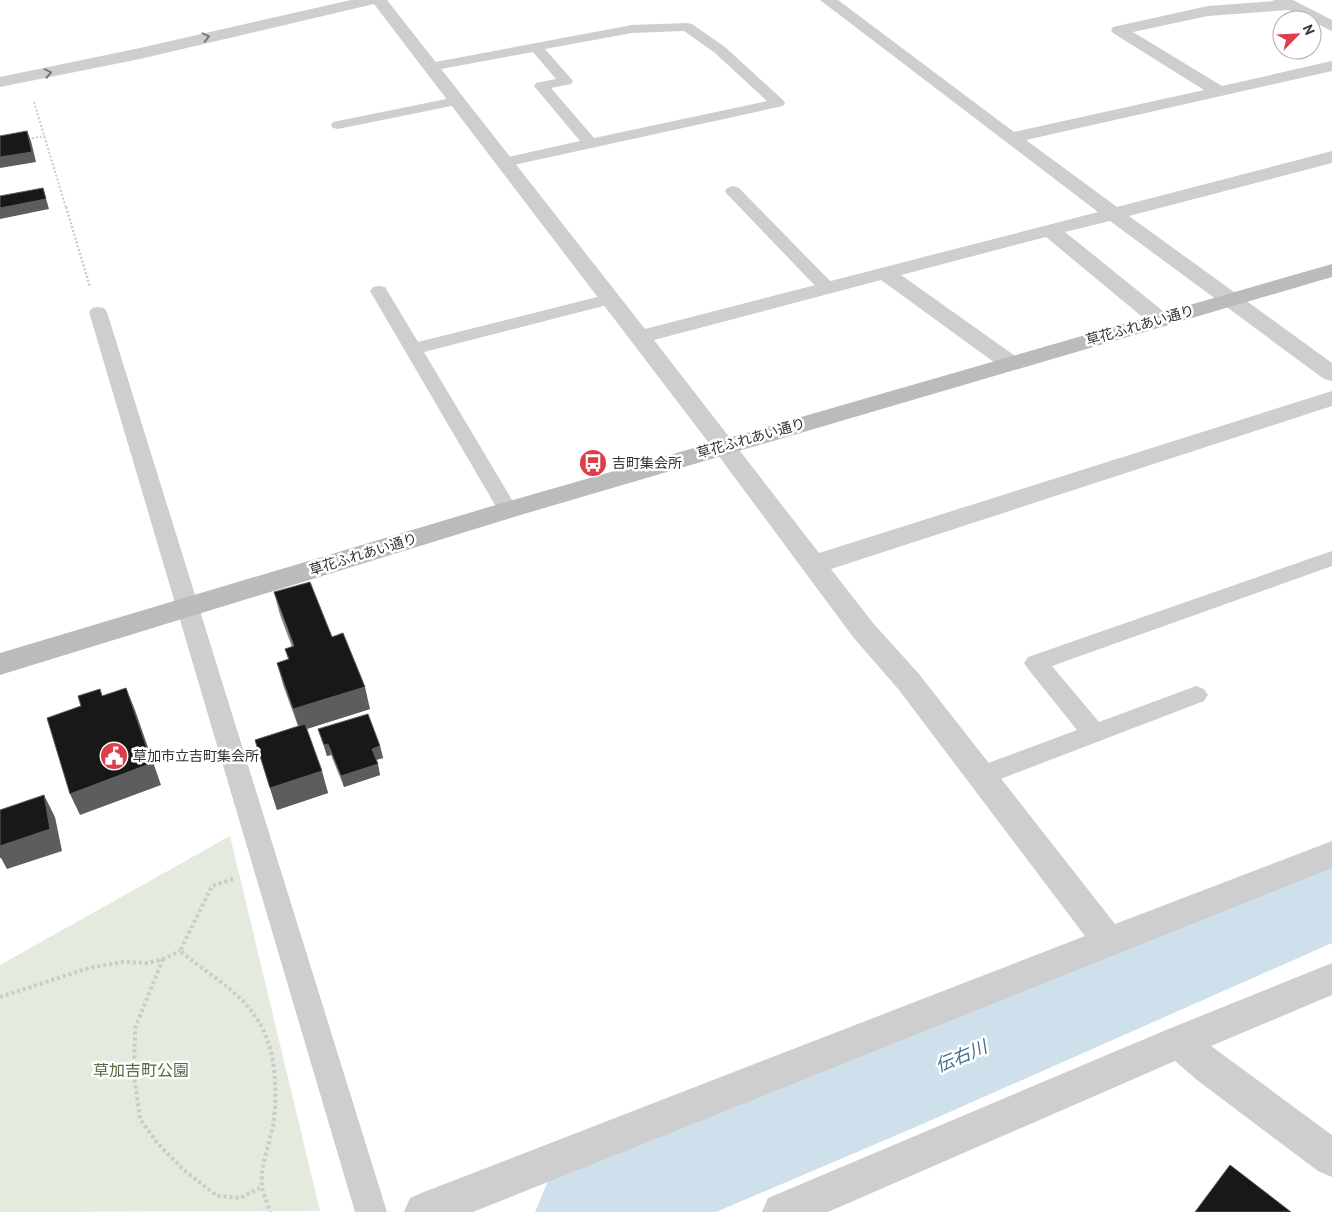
<svg xmlns="http://www.w3.org/2000/svg" width="1332" height="1212" font-family="'PT Sans','Noto Sans JP',sans-serif">
<style>
.green{fill:#e4eadd}
.lines{fill:none;stroke-linecap:round;stroke-linejoin:round}
.river{fill:#cee0eb;fill-rule:evenodd}
.path-far2{stroke:#cbcbcb;stroke-width:2;stroke-dasharray:2 2;stroke-linecap:butt}
.path-far1{stroke:#cbcbcb;stroke-width:2.5;stroke-dasharray:2 2;stroke-linecap:butt}
.path{stroke:#cbcbcb;stroke-width:4;stroke-dasharray:3 3;stroke-linecap:butt}
.lane{fill:#cecece;fill-rule:evenodd}
.street{fill:#cecece;fill-rule:evenodd}
.secondary{fill:#bbb;fill-rule:evenodd}
.wall{fill:#8c8c8c}
.shaded-wall{fill:#5d5d5d}
.building{fill:#181818;stroke:#5d5d5d}
.oneway{stroke:#787878}
.labels{text-anchor:middle;dominant-baseline:central;stroke-width:5;stroke-linejoin:round;paint-order:stroke}
.street-label{font-size:14px;fill:#313131;stroke:#fff}
.poi-label{font-size:14px;fill:#313131;stroke:#fff;text-anchor:start}
.near-park-label{font-size:16px;fill:#546b40;stroke:#fff}
.near-water-label{font-size:18px;font-style:italic;fill:#427190;stroke:#fff}
</style>
<rect width="100%" height="100%" fill="#fff"/>
<path class="green" d="M230,836L320,1211L0,1212V965Z"/>
<g class="lines">
<path class="river" d="M1332,862V943L918,1126L716,1212H535L551,1174L855,1055Z"/>
<path class="path-far2" d="M34,102L66,208
M28,139L45,136"/>
<path class="path-far1" d="M66,207L90,287"/>
<path class="path" d="M233,879L212,886L180,951C226,988 266,1004 274,1069C276,1088 276,1108 273,1126C269,1146 260,1166 262,1186C263,1195 268,1204 270,1212
M163,959L135,1028L134,1076L140,1119L158,1144L184,1170L217,1196L240,1198L262,1187
M0,997L89,968L122,962L148,963L163,959L180,951"/>
<path class="lane" d="M687,23L692,24L725,47L783,100L785,103L783,106L504,167L499,165L496,162L499,159L580,141L534,86L536,83L556,79L533,52L430,71L423,67L430,63L632,25ZM684,31L715,53L767,101L594,138L551,88L571,84L573,81L545,49L632,33Z
M456,97L461,98L463,101L461,104L338,129L333,128L331,125L333,122L338,121Z
M733,186L739,188L833,284L836,288L833,292L827,293L821,292L727,194L725,191L727,188Z
M379,286L385,287L418,342L609,294L615,295L618,299L615,303L424,352L518,510L515,515L508,517L501,515L498,510L370,291L373,287Z
M98,307L104,308L107,312L387,1212H355L89,312L92,308Z
M1332,551V566L1052,666L1099,722L1196,686L1204,689L1208,695L1204,701L990,783L981,786L972,783L968,776L972,769L1077,730L1028,669L1024,663L1028,657Z"/>
<path class="street" d="M351,0H387L645,329L1098,212L820,0H838L1014,132L1204,90L1113,33L1111,30L1113,27L1208,6L1274,1L1273,0H1293L1332,20V31L1288,10L1208,16L1133,32L1222,86L1332,61V71L1026,140L1117,207L1332,151V163L1129,216L1332,363V381L1324,379L1110,221L1065,232L1168,315L1171,320L1168,325L1160,327L1152,325L1046,237L901,275L1018,358L1021,363L1018,368L1010,370L1002,368L881,280L654,340L819,553L1332,391V406L831,569L873,623L919,674L1115,924L1332,841V868L473,1212H404L410,1198L424,1192L1085,936L899,690L853,637L715,451L374,4L140,59L0,87V77L140,48Z
M1332,963V995L1211,1046L1332,1135V1177L1318,1171L1197,1080L1175,1061L828,1212H762L768,1198L1166,1030Z"/>
<path class="secondary" d="M1332,264V277L517,516L0,675V653L499,504Z"/>
</g>
<path class="wall" d="M274,592L332,637L370,709L307,729L328,793L277,810L255,740L298,726L283,685L277,663L288,659L285,649L292,647L280,615Z
M318,729L380,746L383,758L376,760L380,775L344,787L331,755L327,756Z"/>
<path class="shaded-wall" d="M27,131L31,141L36,162L0,168V157Z
M43,188L49,209L0,219V208Z
M365,687L370,709L300,731L293,709Z
M126,688L135,710L161,785L80,815L70,794Z
M328,744L331,755L327,756L324,745Z
M380,746L383,758L375,760L372,749Z
M378,764L380,775L344,787L341,776Z
M322,771L328,793L277,810L270,788Z
M44,795L55,817L62,851L7,869L1,858H0V846Z"/>
<path class="building" d="M27,131L32,152L0,157V136Z
M43,188L46,199L0,208V196Z
M310,582L332,637L343,633L365,687L293,709L277,663L289,659L285,649L294,646L274,592Z
M126,688L152,763L70,794L47,718L81,706L78,696L100,689L102,696Z
M368,714L380,746L372,749L378,764L341,776L328,744L324,745L318,729Z
M305,724L322,771L270,788L255,740Z
M44,795L50,829L0,846V810Z
M1230,1165L1291,1212H1195Z"/>
<defs><path id="oneway-chevron" d="M-2-3.5L2.5 0L-2 3.5" fill="none" stroke-width="1.6" stroke-linecap="round" stroke-linejoin="round" transform="scale(1.25)"/></defs>
<g class="oneway">
<use href="#oneway-chevron" transform="translate(206 37) rotate(-13)"/>
<use href="#oneway-chevron" transform="translate(48 73) rotate(-11)"/>
</g>
<defs>
<symbol id="bus-disc" viewBox="-11 -11 22 22"><circle r="9.5" fill="#dc3f49" stroke="#fff"/><path d="M-5-6H5V4H4V6H2V4H-2V6H-4V4H-5ZM-3.5-4V0h7V-4ZM-3.5 1.2v1.5H-2V1.2ZM2 1.2v1.5H3.5V1.2Z" fill="#fff"/></symbol>
<symbol id="civic-disc" viewBox="-11 -11 22 22"><circle r="9.5" fill="#dc3f49" stroke="#fff"/><path d="M-.6-6.5H3V-4.5H.6V-3L4-1V1h2V6H-6V1h2V-1L-.6-3ZM-1.2 2.5V6h2.4V2.5Z" fill="#fff"/></symbol>
</defs>
<g fill-rule="evenodd">
<use href="#bus-disc" x="577" y="447" width="32" height="32"/>
<use href="#civic-disc" x="98" y="740" width="32" height="32"/>
</g>
<g class="labels">
<g class="street-label">
<text transform="translate(1140 325) rotate(-16)">草花ふれあい通り</text>
<text transform="translate(751 438) rotate(-16)">草花ふれあい通り</text>
<text transform="translate(363 554) rotate(-17)">草花ふれあい通り</text>
</g>
<g class="poi-label">
<text x="612" y="463">吉町集会所</text>
<text x="133" y="756">草加市立吉町集会所</text>
</g>
<g class="near-park-label">
<text x="141" y="1070">草加吉町公園</text>
</g>
<g class="near-water-label">
<text transform="translate(961 1056) rotate(-23)">伝右川</text>
</g>
</g>
<g transform="translate(1297 35) rotate(66)"><circle r="24" fill="#ffffff" stroke="#adadad"/>
<path d="M0-4L9 19L0 12L-9 19Z" fill="#dc3f49"/>
<text y="-8" font-size="14" font-weight="bold" text-anchor="middle" fill="#313131">N</text>
</g>
</svg>
